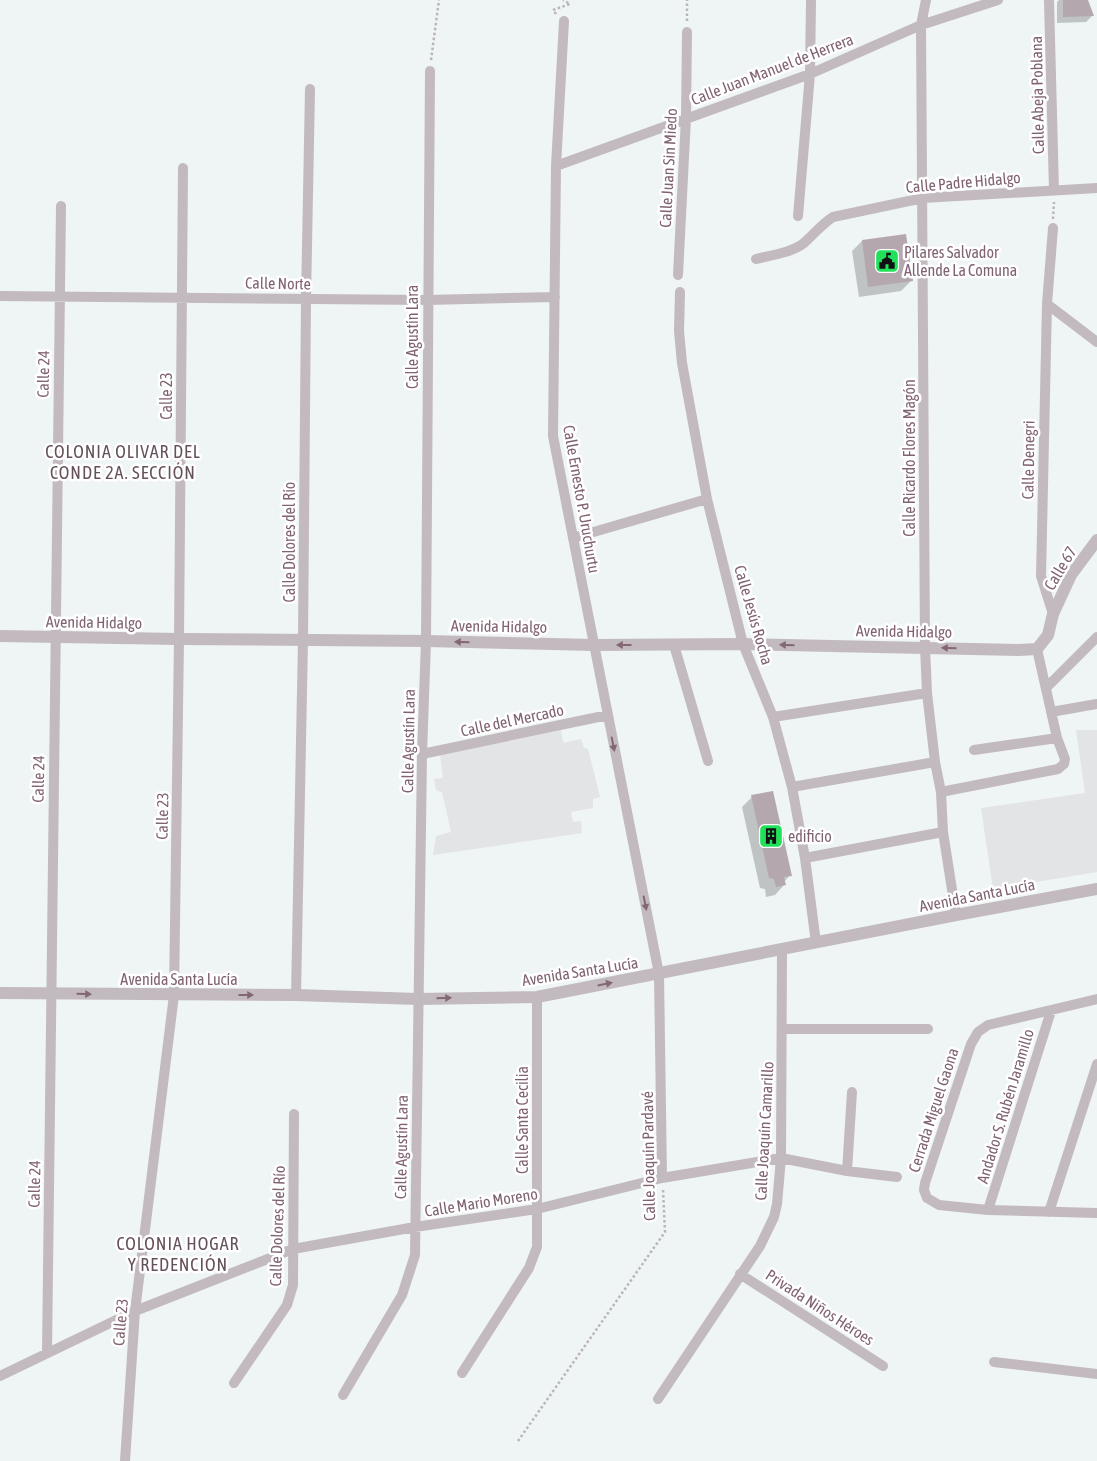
<svg xmlns="http://www.w3.org/2000/svg" width="1097" height="1461" font-family="'Asap Condensed',sans-serif">
<style>
.built{fill:#e3e4e5}
.shadow{fill:#0003}
.building{fill:#b4a7ae}
.lines{fill:none;stroke-linecap:round;stroke-linejoin:round}
.path{stroke:#bab5b8;stroke-width:2.5;stroke-dasharray:2.5 2.5;stroke-linecap:butt}
.minor{stroke:#c2babe;stroke-width:10}
.tertiary{stroke:#c2babe;stroke-width:12}
.oneway{fill:#836776}
.labels{text-anchor:middle;dominant-baseline:central;stroke-width:5;stroke-linejoin:round;paint-order:stroke}
.street-label{font-size:16px;fill:#806372;stroke:#fff}
.poi-label{font-size:16px;fill:#806372;stroke:#fff;text-anchor:start}
.neighbourhood-label{font-size:18px;letter-spacing:1px;fill:#65515b;stroke:#fff}
</style>
<rect width="100%" height="100%" fill="#eff4f4"/>
<path class="built" d="M561,730L563,743L581,739L584,748L588,749L600,797L593,799V808L571,812L573,822L581,821L582,833L433,855L436,836L451,832L442,792L436,790L434,779L443,778L440,754Z
M1076,730H1097V872L993,889L981,808L1085,793Z"/>
<path class="shadow" d="M1059,0H1087L1092,16L1086,22L1057,23V2Z
M862,241L911,281L901,291L859,297L852,251Z
M752,797L790,875L784,882V885L775,895L766,897L765,889L760,888L742,807Z"/>
<path class="building" d="M1063,0H1088L1094,16L1063,17Z
M906,234L913,281L868,287L862,240Z
M773,791L792,876L784,877L786,885L776,887L774,879L769,878L751,795Z"/>
<g class="lines">
<path class="path" d="M556,14L553,10L570,4L563,0
M687,21V0
M431,60L439,0
M1053,219L1054,202
M518,1441L665,1232L663,1189"/>
<path class="minor" d="M926,0L921,25L925,647L927,693L935,762L941,792L943,832L956,915
M1049,0L1054,190
M564,21L556,166L553,436L659,974L662,1178
M556,166L810,74L921,25L998,0
M798,216L810,74L811,0
M756,259C771,255 791,253 804,243C814,234 822,224 833,217L923,198L1097,188
M678,275L686,118L687,32
M680,292L679,331L682,363L707,499L743,644L773,717L792,787L805,858L816,943
M0,296L427,300L555,297
M1047,304L1097,342
M573,538L707,499
M1053,614L1041,576L1047,304L1053,228
M674,645L708,761
M1046,688L1097,637
M1051,712L1097,704
M773,717L927,693
M974,750L1057,738
M422,754L608,715
M792,787L935,762
M941,792L1058,769L1064,764L1065,759L1057,738L1037,649
M805,858L943,832
M296,995L303,640L306,299L310,89
M1097,999L988,1025L978,1032L971,1044L925,1183L924,1190L927,1198L939,1205L988,1210L1097,1213
M783,1029H928
M847,1171L852,1092
M988,1210L1051,1011
M1049,1212L1097,1064
M740,1274L883,1366
M47,1353L61,206
M994,1362L1097,1374
M462,1373L529,1268L537,1247V997
M0,1376L135,1311L293,1249L415,1227L537,1209L662,1178L781,1158L847,1171L897,1177
M234,1383L287,1305L293,1285L294,1114
M343,1395L402,1295L415,1255L422,754L426,641L430,71
M658,1399L760,1246L774,1217L777,1204L781,1158L782,950
M125,1461L135,1311L174,995L179,639L183,168"/>
<path class="tertiary" d="M0,636L179,639L426,641L594,645L743,644L1019,650L1037,649L1048,635L1053,614L1071,575L1097,540
M0,993L296,995L418,999L537,997L956,915L1097,889"/>
</g>
<defs><path id="oneway-solid" d="M-6-.8H1V-3.2L6.5 0L1 3.2V.8H-6Z" transform="scale(1.25)"/></defs>
<g class="oneway">
<use href="#oneway-solid" transform="translate(462 642) rotate(-179)"/>
<use href="#oneway-solid" transform="translate(624 645) rotate(-180)"/>
<use href="#oneway-solid" transform="translate(787 645) rotate(-179)"/>
<use href="#oneway-solid" transform="translate(949 648) rotate(-178)"/>
<use href="#oneway-solid" transform="translate(613 744) rotate(79)"/>
<use href="#oneway-solid" transform="translate(645 903) rotate(79)"/>
<use href="#oneway-solid" transform="translate(605 984) rotate(-11)"/>
<use href="#oneway-solid" transform="translate(84 994) rotate(1)"/>
<use href="#oneway-solid" transform="translate(246 995)"/>
<use href="#oneway-solid" transform="translate(444 998) rotate(-1)"/>
</g>
<defs>
<symbol id="civic-square" viewBox="-11 -11 22 22"><rect x="-9" y="-9" width="18" height="18" rx="4" fill="#23e05a" stroke="#fff"/><path d="M-.6-6.5H3V-4.5H.6V-3L4-1V1h2V6H-6V1h2V-1L-.6-3ZM-1.2 2.5V6h2.4V2.5Z" fill="#111"/></symbol>
<symbol id="building-square" viewBox="-11 -11 22 22"><rect x="-9" y="-9" width="18" height="18" rx="4" fill="#23e05a" stroke="#fff"/><path d="M-4-6H4V6H1V3H-1V6H-4ZM-2.5-4.3h1.7v1.8h-1.7ZM.8-4.3h1.7v1.8H.8ZM-2.5-1h1.7V.8h-1.7ZM.8-1h1.7V.8H.8Z" fill="#111"/></symbol>
</defs>
<g fill-rule="evenodd">
<use href="#civic-square" x="873" y="247" width="28" height="28"/>
<use href="#building-square" x="757" y="822" width="28" height="28"/>
</g>
<g class="labels">
<g class="street-label">
<text transform="translate(772 69) rotate(-21)">Calle Juan Manuel de Herrera</text>
<text transform="translate(1037 95) rotate(-91)">Calle Abeja Poblana</text>
<text transform="translate(668 168) rotate(-87)">Calle Juan Sin Miedo</text>
<text transform="translate(963 182) rotate(-5)">Calle Padre Hidalgo</text>
<text transform="translate(278 283) rotate(1)">Calle Norte</text>
<text transform="translate(412 337) rotate(-90)">Calle Agustín Lara</text>
<text transform="translate(43 374) rotate(-89)">Calle 24</text>
<text transform="translate(166 396) rotate(-90)">Calle 23</text>
<text transform="translate(909 458) rotate(-90)">Calle Ricardo Flores Magón</text>
<text transform="translate(1028 460) rotate(-89)">Calle Denegri</text>
<text transform="translate(582 499) rotate(80)">Calle Ernesto P. Uruchurtu</text>
<text transform="translate(289 542) rotate(-90)">Calle Dolores del Río</text>
<text transform="translate(1060 568) rotate(-59)">Calle 67</text>
<text transform="translate(754 615) rotate(74)">Calle Jesús Rocha</text>
<text transform="translate(94 622) rotate(1)">Avenida Hidalgo</text>
<text transform="translate(499 626) rotate(1)">Avenida Hidalgo</text>
<text transform="translate(904 631) rotate(1)">Avenida Hidalgo</text>
<text transform="translate(512 720) rotate(-12)">Calle del Mercado</text>
<text transform="translate(408 741) rotate(-89)">Calle Agustín Lara</text>
<text transform="translate(38 779) rotate(-89)">Calle 24</text>
<text transform="translate(162 816) rotate(-89)">Calle 23</text>
<text transform="translate(977 895) rotate(-11)">Avenida Santa Lucía</text>
<text transform="translate(580 971) rotate(-9)">Avenida Santa Lucía</text>
<text x="179" y="979">Avenida Santa Lucía</text>
<text transform="translate(1005 1106) rotate(-73)">Andador S. Rubén Jaramillo</text>
<text transform="translate(933 1110) rotate(-72)">Cerrada Miguel Gaona</text>
<text transform="translate(522 1120) rotate(-90)">Calle Santa Cecilia</text>
<text transform="translate(764 1131) rotate(-87)">Calle Joaquín Camarillo</text>
<text transform="translate(401 1147) rotate(-89)">Calle Agustín Lara</text>
<text transform="translate(648 1156) rotate(-91)">Calle Joaquín Pardavé</text>
<text transform="translate(34 1184) rotate(-89)">Calle 24</text>
<text transform="translate(481 1202) rotate(-9)">Calle Mario Moreno</text>
<text transform="translate(277 1226) rotate(-88)">Calle Dolores del Río</text>
<text transform="translate(820 1307) rotate(33)">Privada Niños Héroes</text>
<text transform="translate(120 1322) rotate(-85)">Calle 23</text>
</g>
<g class="poi-label">
<text x="904" y="252">Pilares Salvador<tspan x="904" dy="18">Allende La Comuna</tspan></text>
<text x="788" y="836">edificio</text>
</g>
<g class="neighbourhood-label">
<text x="123" y="451">COLONIA OLIVAR DEL<tspan x="123" dy="21">CONDE 2A. SECCIÓN</tspan></text>
<text x="178" y="1243">COLONIA HOGAR<tspan x="178" dy="21">Y REDENCIÓN</tspan></text>
</g>
</g>
</svg>
